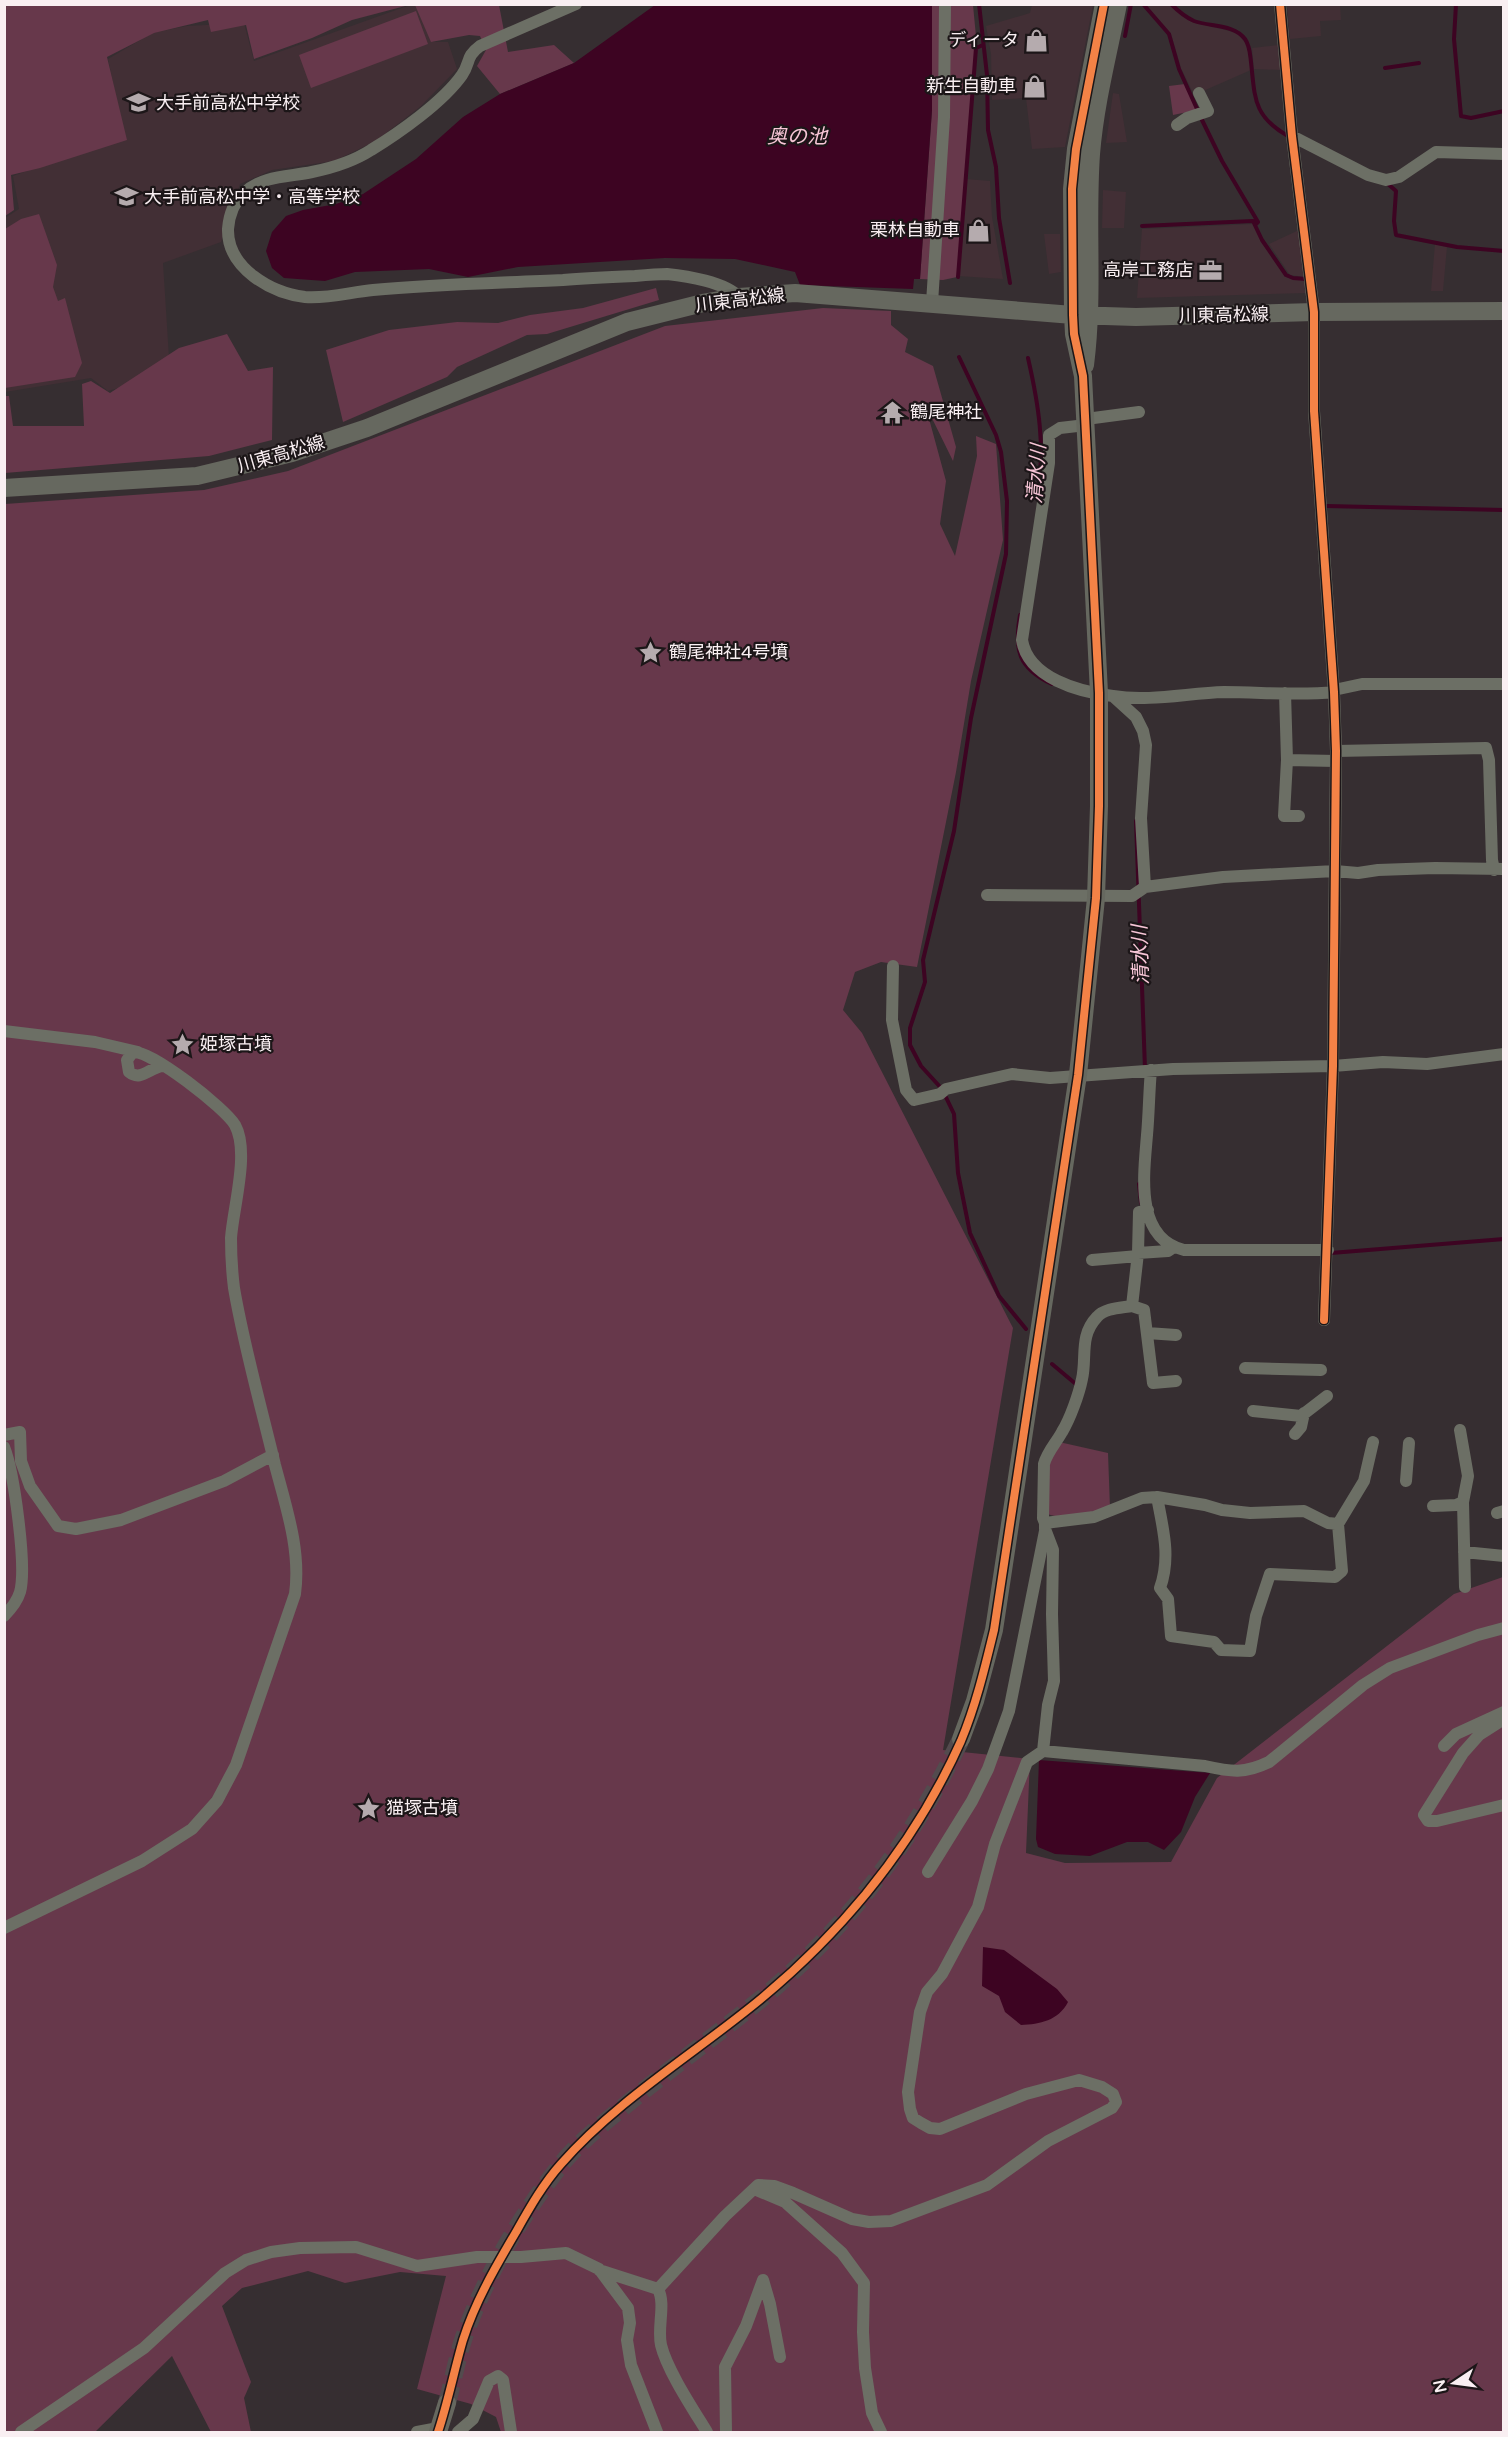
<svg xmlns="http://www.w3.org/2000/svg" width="1508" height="2437" font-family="'Varela Round','Noto Sans JP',sans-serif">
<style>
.built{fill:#422f35}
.green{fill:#67384b}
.water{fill:#3d0422}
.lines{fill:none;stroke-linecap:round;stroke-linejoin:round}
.stream{stroke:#3d0422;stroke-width:4}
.secondary-tunnel{stroke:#534b4e;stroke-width:18;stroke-dasharray:18 9;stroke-linecap:butt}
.street{stroke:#6c6f65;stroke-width:12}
.secondary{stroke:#66685f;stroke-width:18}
.cycleway-casing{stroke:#1c1618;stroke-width:11}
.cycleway{stroke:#f48246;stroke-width:8}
.labels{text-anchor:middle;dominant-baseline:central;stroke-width:4.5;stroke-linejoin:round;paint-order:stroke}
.poi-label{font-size:18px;fill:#f9eff2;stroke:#1c1618;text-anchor:start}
.street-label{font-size:18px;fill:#f9eff2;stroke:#1c1618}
.water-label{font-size:20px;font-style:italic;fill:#f8c6d7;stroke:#1c1618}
</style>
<rect width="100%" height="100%" fill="#362e31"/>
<path class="built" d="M410,5H417L433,42H448L457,69L421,106L376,141L334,161L272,170L240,184L221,242L163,263L170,373L108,391L91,378L5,392V218L19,209L13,176L124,136L108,59L152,33L187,26L244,23L254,61Z
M1032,5H1093L1065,147L1032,149L1026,98L992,100L991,54L986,26L1030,13Z
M1146,5H1170L1194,22L1237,33L1247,45L1251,70L1194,95L1181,68L1171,34Z
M1287,5H1340L1341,20L1320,21L1321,36L1290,39Z
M1279,45L1281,70L1254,69L1252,48Z
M1113,93L1119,94L1127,142L1106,143Z
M966,179L990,181L992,217L1003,279L958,276Z
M1103,190L1126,192L1124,228H1102Z
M1254,224L1262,240L1287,277L1306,280L1307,293L1137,298L1142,229Z
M1299,230L1305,277L1290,275L1269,244Z
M1044,234H1060L1061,272L1049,274Z
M1435,244L1447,247L1443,291H1431Z"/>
<path class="green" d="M5,4H409V5L352,20L312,38L254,59L246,25L211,32L208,20L154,33L107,57L127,140L40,168L11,175L14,210L5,216Z
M415,5H499L508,52L554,45L574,63L500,94L477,66L486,50L480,36L469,35L431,42Z
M932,5H973L977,47L957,277L943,280L920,279L932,110Z
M416,11L428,44L311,88L299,55Z
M1185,84L1197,110L1173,115L1169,86Z
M39,214L57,265L53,287L58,301L65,298L82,363L75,377L5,388V229L21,219Z
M656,288L659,300L547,334L527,335L457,367L447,377L343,422L326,350L389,330L457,322L498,323L530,315L583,308Z
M823,308L891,311V325L908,339L905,352L933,366L956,447L953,461L925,404L946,481L940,524L955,556L977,456L976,436L996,444L1003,540L971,681L956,772L917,967L881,962L855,972L843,1010L862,1033L1013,1328L943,1750L1030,1759L1026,1853L1065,1863L1171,1862L1217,1778L1454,1594L1503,1577V2432H501L496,2417L471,2404L417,2389L446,2276L400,2272L345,2283L308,2271L242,2288L222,2306L251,2382L244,2398L251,2432H211L172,2356L95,2432H5V504L204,490L288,471L665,326Z
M227,334L248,371L273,367L272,440L209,456L5,473V396H9L13,426H84L82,384L91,381L110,393L179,348Z
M1059,1442L1108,1453L1110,1508C1091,1514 1067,1521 1047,1514L1048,1460Z"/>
<path class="water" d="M655,5H932V110L920,279H914L913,289L800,285L795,272L735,259L665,258L518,267L468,277L429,269L355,272L325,281L284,278L272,268L266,251L272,232L286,216L303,210L336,204L363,194L416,159L463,117L500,94L574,63Z
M1039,1760L1210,1773L1195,1797L1181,1832L1164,1850L1148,1842H1127L1090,1856L1055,1854L1038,1847L1036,1839Z
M983,1947L1004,1950L1057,1989L1068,2002C1058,2021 1040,2024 1021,2025L1005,2012L999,1996L982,1986Z"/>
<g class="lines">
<path class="stream" d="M979,4L987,75L988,130L996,167L999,218L1010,283
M1143,4L1169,34L1179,69L1202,120L1222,161L1258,222L1255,225
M1171,4C1178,11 1185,17 1194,21C1210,27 1234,24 1245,39C1250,46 1250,54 1251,62C1255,98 1253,116 1288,136
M1456,4L1454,39L1461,116L1471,118L1504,111
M1125,36L1131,4
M1385,68L1419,63
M1388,184L1396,191L1394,221L1396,235L1457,247L1504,251
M1142,226L1253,221L1262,240L1286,275L1293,278L1306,279
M958,277L976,48L983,45
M959,357L996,435L1001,452L1007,501L1006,554L971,718L954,831L923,960L925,982L910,1028V1045L921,1066L942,1089L954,1114L958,1173L970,1233L999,1296L1026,1329
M1028,358C1039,406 1045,446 1038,495
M1326,506L1504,510
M1020,615C1014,650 1018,668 1052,684
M1136,821L1145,1069
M1139,1184L1141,1203
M1331,1253L1504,1239
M1052,1364L1077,1385"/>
<path class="secondary-tunnel" d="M447,2403C453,2381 457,2358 464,2337C485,2277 520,2217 559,2167C576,2145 600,2126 622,2108C667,2071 715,2036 761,1999C848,1928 913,1840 961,1739"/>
<path class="street" d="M576,4L480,46C465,57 471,62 462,75C443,102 399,133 371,150C354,161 332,168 312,172C289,177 263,175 244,193C234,202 229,216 228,229C227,268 271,293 305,297C327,299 351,292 373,290C436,284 500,283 563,280C587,278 611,277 635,276C646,275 657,274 667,274C687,276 725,282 739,297
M1280,4L1292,136L1314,312V411L1334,692L1336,751L1333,1066L1324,1320
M1177,125L1187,118L1208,111L1199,93
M1292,136L1368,175L1386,180L1399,177L1436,152L1504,154
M932,303L944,117L945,4
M1086,419L1139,412
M1086,425L1060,428L1049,435V463L1022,640C1028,678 1079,692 1113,696C1149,702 1188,693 1224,692C1261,692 1298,696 1334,692
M1334,690L1362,684H1504
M1285,693L1287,760L1336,761
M1114,697L1136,717L1143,731L1146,745L1141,818L1145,887
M1336,751L1486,748L1489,760L1492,860L1494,870
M1287,760L1284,816H1299
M987,895L1132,896L1145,887L1223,877L1335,871L1358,873L1378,870L1435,868L1504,869
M893,966L892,1020L906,1090L914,1100L940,1094L946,1089L1012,1074L1050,1078L1173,1069L1333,1066L1383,1062L1427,1064L1504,1054
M4,1031L95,1042L138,1052
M1151,1070C1149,1092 1149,1113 1147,1135C1144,1173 1134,1238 1184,1250H1328
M1138,1253L1139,1212L1148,1210
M1092,1260L1138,1256
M1132,1306L1144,1310L1153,1383L1176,1381
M1147,1333L1176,1335
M1245,1368L1321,1370
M1253,1411L1301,1416L1327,1396
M1295,1434L1301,1427L1304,1413
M4,1435L20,1432L21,1461L30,1486L58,1526L76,1529L121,1520L224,1481L273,1455
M4,1447C14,1472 27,1567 20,1592C17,1602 11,1609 4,1616
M1406,1481L1409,1443
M1157,1497C1163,1529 1171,1557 1160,1588L1168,1599L1171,1636L1214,1642L1221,1650L1250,1651L1256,1616L1270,1574L1335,1577L1342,1571L1338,1524L1364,1481L1373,1442
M1463,1502L1465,1587
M1433,1506L1456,1505L1463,1502L1468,1476L1460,1430
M1497,1513L1504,1511
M1045,1523L1043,1518L1044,1464C1047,1452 1056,1443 1062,1432C1070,1419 1079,1394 1082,1379C1087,1357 1079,1336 1097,1317C1105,1308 1120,1308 1132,1306L1138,1253L1168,1251L1174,1247
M1464,1552L1504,1556
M1504,1719L1479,1735L1463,1753L1424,1815L1428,1821H1437L1504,1805
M1444,1746L1456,1734L1504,1712
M1043,1751L1048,1705L1054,1681L1052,1614L1053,1550L1045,1529V1523L1094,1517L1142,1498L1157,1497L1205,1505L1222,1510L1250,1513L1304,1511L1328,1523L1338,1524
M928,1872L972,1801L988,1769L1009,1711L1045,1531
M4,1928L142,1861L192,1829L217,1801L236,1765L295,1594C301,1550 286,1507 275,1465C261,1406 244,1347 234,1288C232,1272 231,1253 231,1238C233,1208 250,1152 235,1125C225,1108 151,1050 133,1052L127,1060L129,1072C141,1082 150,1067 163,1066
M754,2189L785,2202L842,2253L864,2283L863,2332L865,2368L872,2413L881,2432
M599,2270L658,2289
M21,2432L144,2348L225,2273L246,2260L271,2252L300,2248L356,2247L417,2266L477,2257H521L566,2253L599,2269L628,2308L630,2323L627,2340L631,2365L657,2432
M417,2432L433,2429L441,2425
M458,2432L473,2419L489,2381L498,2376L503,2380L511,2432
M707,2432C693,2409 667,2370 661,2345C657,2327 666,2304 658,2289L725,2216L758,2185L774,2186L793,2193L852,2219L869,2222L891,2221L987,2185L1048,2141L1112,2108L1116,2102L1113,2094L1102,2087L1079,2080L1026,2094L940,2129L930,2128L921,2123L913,2118L910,2109L908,2092L920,2012L927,1992L942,1974L978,1907L995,1844L1027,1762L1043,1751L1205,1766C1232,1772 1244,1774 1269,1762L1363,1685L1390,1668L1478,1635L1504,1628
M726,2432L725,2367L746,2326L763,2280L770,2304L780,2357"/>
<path class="secondary" d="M1085,365C1094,295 1086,224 1091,154C1095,104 1108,54 1118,4
M4,488L197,476L292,453L367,428L627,322L703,303L739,297L795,293L1073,315L1136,317L1314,312L1504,311
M961,1739L975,1701L994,1630L1078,1075L1096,898L1099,806V693L1083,376L1074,334L1073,315L1072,189L1076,149L1104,4
M438,2432L447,2403"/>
<defs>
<path id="cycleway" d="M1280,4L1292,136L1314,312V411L1334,692L1336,751L1333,1066L1324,1320
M438,2432C448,2402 454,2371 463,2340C475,2302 496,2266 516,2232C529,2209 543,2184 561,2164C617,2100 697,2052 762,1998C846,1928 916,1841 961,1741C976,1705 985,1667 994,1630L1078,1075L1096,898L1099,806V693L1083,376L1074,334L1073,315L1072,189L1076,149L1104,4"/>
</defs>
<use href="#cycleway" class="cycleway-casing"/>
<use href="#cycleway" class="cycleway"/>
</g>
<defs>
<symbol id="shop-bare" viewBox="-9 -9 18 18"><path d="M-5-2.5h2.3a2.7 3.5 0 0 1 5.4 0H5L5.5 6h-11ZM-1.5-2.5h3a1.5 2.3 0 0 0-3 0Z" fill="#b5abae" stroke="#1c1618" stroke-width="2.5" paint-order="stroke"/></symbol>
<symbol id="school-bare" viewBox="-9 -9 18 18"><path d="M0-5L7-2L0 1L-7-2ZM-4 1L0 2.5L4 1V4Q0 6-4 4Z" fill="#b5abae" stroke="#1c1618" stroke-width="2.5" paint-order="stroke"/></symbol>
<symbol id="office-bare" viewBox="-9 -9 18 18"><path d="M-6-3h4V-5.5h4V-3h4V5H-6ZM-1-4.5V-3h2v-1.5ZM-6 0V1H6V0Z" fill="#b5abae" stroke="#1c1618" stroke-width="2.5" paint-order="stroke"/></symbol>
<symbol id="temple-bare" viewBox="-9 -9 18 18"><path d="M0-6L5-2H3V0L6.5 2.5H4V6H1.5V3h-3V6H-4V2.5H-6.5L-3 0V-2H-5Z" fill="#b5abae" stroke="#1c1618" stroke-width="2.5" paint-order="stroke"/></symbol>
<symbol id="sight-bare" viewBox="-9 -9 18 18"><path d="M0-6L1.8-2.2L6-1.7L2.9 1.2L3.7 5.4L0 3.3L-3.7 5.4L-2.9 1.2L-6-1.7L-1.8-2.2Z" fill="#b5abae" stroke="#1c1618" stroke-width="2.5" paint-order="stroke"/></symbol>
</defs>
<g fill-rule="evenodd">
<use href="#shop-bare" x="1020" y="24" width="33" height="33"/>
<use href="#shop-bare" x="1018" y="70" width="33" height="33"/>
<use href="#school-bare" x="122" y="86" width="33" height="33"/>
<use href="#school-bare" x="110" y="180" width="33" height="33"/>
<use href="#shop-bare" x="962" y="214" width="33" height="33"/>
<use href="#office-bare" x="1194" y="254" width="33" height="33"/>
<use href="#temple-bare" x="876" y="396" width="33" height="33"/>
<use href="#sight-bare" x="634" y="636" width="33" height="33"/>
<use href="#sight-bare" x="166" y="1028" width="33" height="33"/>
<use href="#sight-bare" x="352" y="1792" width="33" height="33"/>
</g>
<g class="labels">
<g class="poi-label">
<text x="1019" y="40" text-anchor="end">ディータ</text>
<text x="1016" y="86" text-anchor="end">新生自動車</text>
<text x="156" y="103">大手前高松中学校</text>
<text x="144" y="197">大手前高松中学・高等学校</text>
<text x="960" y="230" text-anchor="end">栗林自動車</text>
<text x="1193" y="270" text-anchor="end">高岸工務店</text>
<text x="910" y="412">鶴尾神社</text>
<text x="669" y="652">鶴尾神社4号墳</text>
<text x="200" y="1044">姫塚古墳</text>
<text x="386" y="1808">猫塚古墳</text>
</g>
<g class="street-label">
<text transform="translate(740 300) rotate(-7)">川東高松線</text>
<text transform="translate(1224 315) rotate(-1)">川東高松線</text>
<text transform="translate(281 454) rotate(-16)">川東高松線</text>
</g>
<g class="water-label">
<text x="797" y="137">奥の池</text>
<text transform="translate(1037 474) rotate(-86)">清水川</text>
<text transform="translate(1141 955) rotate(-92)">清水川</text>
</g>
</g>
<rect width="1508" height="2437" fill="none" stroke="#f9eff2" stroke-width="12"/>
<g transform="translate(1454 2383) rotate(257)" stroke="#1c1618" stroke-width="4.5" paint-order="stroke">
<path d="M0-4.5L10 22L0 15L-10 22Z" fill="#f9eff2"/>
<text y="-9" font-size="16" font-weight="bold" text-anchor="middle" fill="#f9eff2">N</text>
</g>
</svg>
